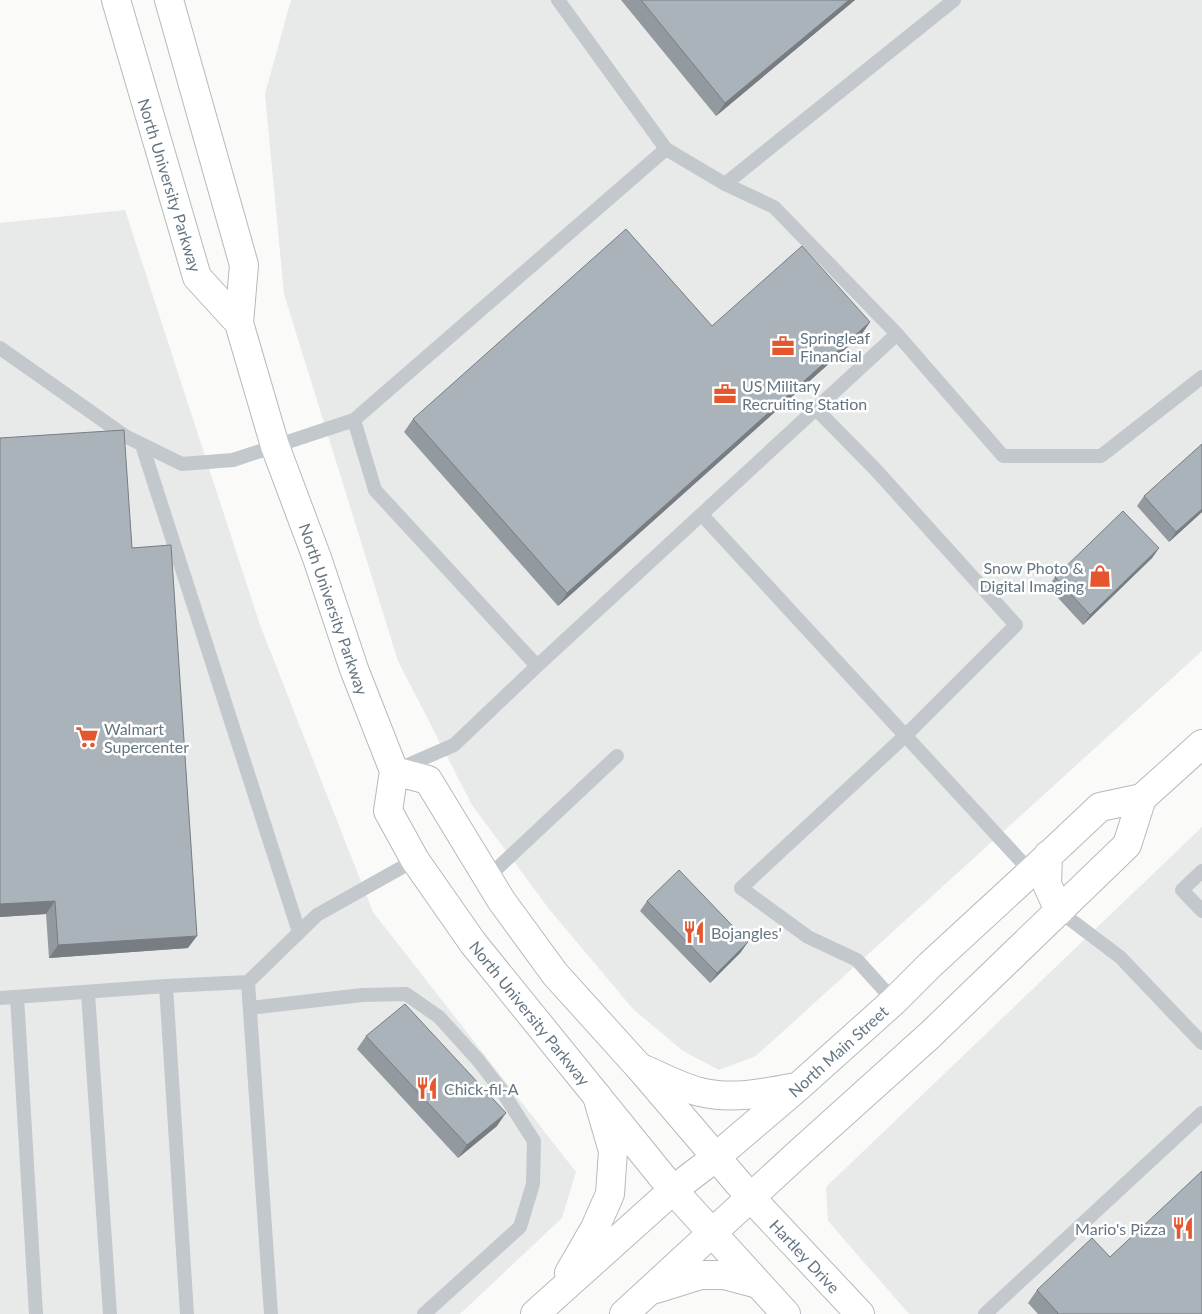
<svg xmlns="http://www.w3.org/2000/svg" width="1202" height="1314" font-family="Lato,sans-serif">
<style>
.built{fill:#e8e9e9}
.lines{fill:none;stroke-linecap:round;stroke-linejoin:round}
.secondary-casing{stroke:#b3babf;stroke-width:30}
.primary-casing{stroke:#b5babe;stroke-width:30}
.lane{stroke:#c3c8cc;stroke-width:14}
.secondary{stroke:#fff;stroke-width:28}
.primary{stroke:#fff;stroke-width:28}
.wall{fill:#929a9f}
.shaded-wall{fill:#777d82}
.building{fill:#aab3b9;stroke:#777d82}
.labels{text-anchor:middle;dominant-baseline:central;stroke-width:5;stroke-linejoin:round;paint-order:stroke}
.street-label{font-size:16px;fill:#657683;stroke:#fff}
.poi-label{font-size:16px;fill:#657683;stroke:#fff;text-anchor:start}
</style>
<rect width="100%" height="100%" fill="#fafaf8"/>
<path class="built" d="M291,0H1202V651L756,1056L719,1070L683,1051L633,1009L549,909L472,805L398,661L284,294L265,94Z
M125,210L260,625L373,912L576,1172L562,1218L460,1314H0V223Z
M1202,827V1314H909L828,1221L826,1187Z"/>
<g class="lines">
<defs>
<path id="secondary" d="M116,0L197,277L239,323
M169,0L244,265L239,323L275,446L317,558L354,669L394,771L388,811L415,860L473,943L673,1190L786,1314
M394,771L428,780L501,900L555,974L639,1067L751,1198L860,1314"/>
<path id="primary" d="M1048,855L1047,884L1059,911
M639,1067C656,1074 682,1088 700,1092C731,1100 765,1093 796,1087
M569,1273L595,1228L610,1194L613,1151L597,1096
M656,1289L701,1275H724L758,1284
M535,1314L673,1190L716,1157L798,1087L894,1001L930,965L1031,872L1100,807L1142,798L1202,744
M624,1314L800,1152L930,1035L1127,845L1142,798"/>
</defs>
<use href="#secondary" class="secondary-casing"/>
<use href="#primary" class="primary-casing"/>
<path class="lane" d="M558,0L666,149L725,184L774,207L897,334
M725,184L954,0
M0,348L125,436L182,464L233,460L354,420L666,149
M816,409L875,469L1016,625L906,735L741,888L808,937L857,960L894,1001
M354,420L375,490L537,666
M142,445L299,932
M702,515L1031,872
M399,769L454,745L537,666L897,334L1003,456H1101L1202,377
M1202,871L1182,890L1202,911
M488,877L617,756
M1059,911L1120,957L1202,1043
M166,986L248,982
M88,993L110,1314
M17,997L36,1314
M0,998L166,986L187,1314
M250,1008L362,995L406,994L439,1017L478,1060L502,1091L534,1141L533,1184L520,1227L424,1314
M271,1314L248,982L317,915L415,860
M985,1314L1202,1113"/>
<use href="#secondary" class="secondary"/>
<use href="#primary" class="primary"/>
</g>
<path class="wall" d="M621,0H855L716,116Z
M870,322L861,335L558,606L404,432L413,419L712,326Z
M0,438L132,548L188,948L49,958L46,914L0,917Z
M1144,496L1202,512L1169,542L1137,506Z
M1159,548L1152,558L1083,625L1048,587L1055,577Z
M647,901L741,952L710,983L640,911Z
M366,1036L497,1126L458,1158L357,1049Z
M1110,1257L1202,1314H1038L1028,1303L1037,1290Z"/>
<path class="shaded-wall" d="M849,0H855L716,116L725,103Z
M870,322L861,335L558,606L567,593Z
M1202,509V512L1169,542L1176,532Z
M1159,548L1152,558L1083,625L1090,615Z
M55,901L46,914L0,917V904Z
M197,936L188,948L49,958L58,945Z
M748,942L741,952L710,983L717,973Z
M506,1113L497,1126L458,1158L467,1145Z"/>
<path class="building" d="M641,0H849L725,103Z
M626,229L712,326L802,246L870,322L567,593L413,419Z
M124,430L132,548L171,545L197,936L58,945L55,901L0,904V438Z
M1202,444V509L1176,532L1144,496Z
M1123,511L1159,548L1090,615L1055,577Z
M679,870L748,942L717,973L647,901Z
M405,1004L506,1113L467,1145L366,1036Z
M1202,1171V1314H1057L1058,1313L1037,1290L1092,1238L1110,1257Z"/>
<defs>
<symbol id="office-bare" viewBox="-9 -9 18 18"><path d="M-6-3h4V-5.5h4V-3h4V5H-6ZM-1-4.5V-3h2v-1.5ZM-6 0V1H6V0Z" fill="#e4572e" stroke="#fff" stroke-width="2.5" paint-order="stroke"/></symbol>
<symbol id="shop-bare" viewBox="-9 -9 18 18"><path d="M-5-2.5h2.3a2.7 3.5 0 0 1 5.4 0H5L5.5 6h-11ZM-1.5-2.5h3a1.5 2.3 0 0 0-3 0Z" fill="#e4572e" stroke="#fff" stroke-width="2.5" paint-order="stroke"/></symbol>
<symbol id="supermarket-bare" viewBox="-9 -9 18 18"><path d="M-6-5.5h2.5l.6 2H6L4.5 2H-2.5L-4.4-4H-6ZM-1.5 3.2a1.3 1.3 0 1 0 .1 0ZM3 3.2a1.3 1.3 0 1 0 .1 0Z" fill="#e4572e" stroke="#fff" stroke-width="2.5" paint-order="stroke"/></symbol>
<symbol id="restaurant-bare" viewBox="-9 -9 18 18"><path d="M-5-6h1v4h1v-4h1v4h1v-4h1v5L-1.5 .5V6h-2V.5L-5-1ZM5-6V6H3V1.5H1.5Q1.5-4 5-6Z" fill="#e4572e" stroke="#fff" stroke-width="2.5" paint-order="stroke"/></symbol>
</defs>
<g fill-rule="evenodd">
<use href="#office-bare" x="767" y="330" width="32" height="32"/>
<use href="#office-bare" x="709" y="378" width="32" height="32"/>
<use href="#shop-bare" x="1084" y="560" width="32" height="32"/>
<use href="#supermarket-bare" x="71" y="721" width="32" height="32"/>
<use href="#restaurant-bare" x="678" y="916" width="32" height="32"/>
<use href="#restaurant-bare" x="411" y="1072" width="32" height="32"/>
<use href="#restaurant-bare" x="1167" y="1212" width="32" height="32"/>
</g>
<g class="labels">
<g class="street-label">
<text transform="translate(170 185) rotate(73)">North University Parkway</text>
<text transform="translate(334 609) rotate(71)">North University Parkway</text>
<text transform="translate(530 1013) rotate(51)">North University Parkway</text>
<text transform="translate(838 1051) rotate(-42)">North Main Street</text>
<text transform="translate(805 1256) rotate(47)">Hartley Drive</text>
</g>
<g class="poi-label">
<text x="800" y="337">Springleaf<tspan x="800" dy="18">Financial</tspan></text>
<text x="742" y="385">US Military<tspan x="742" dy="18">Recruiting Station</tspan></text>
<text x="1084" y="567" text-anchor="end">Snow Photo &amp;<tspan x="1084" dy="18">Digital Imaging</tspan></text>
<text x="104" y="728">Walmart<tspan x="104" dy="18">Supercenter</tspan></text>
<text x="711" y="932">Bojangles'</text>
<text x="444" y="1088">Chick-fil-A</text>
<text x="1166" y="1228" text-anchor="end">Mario's Pizza</text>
</g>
</g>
</svg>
